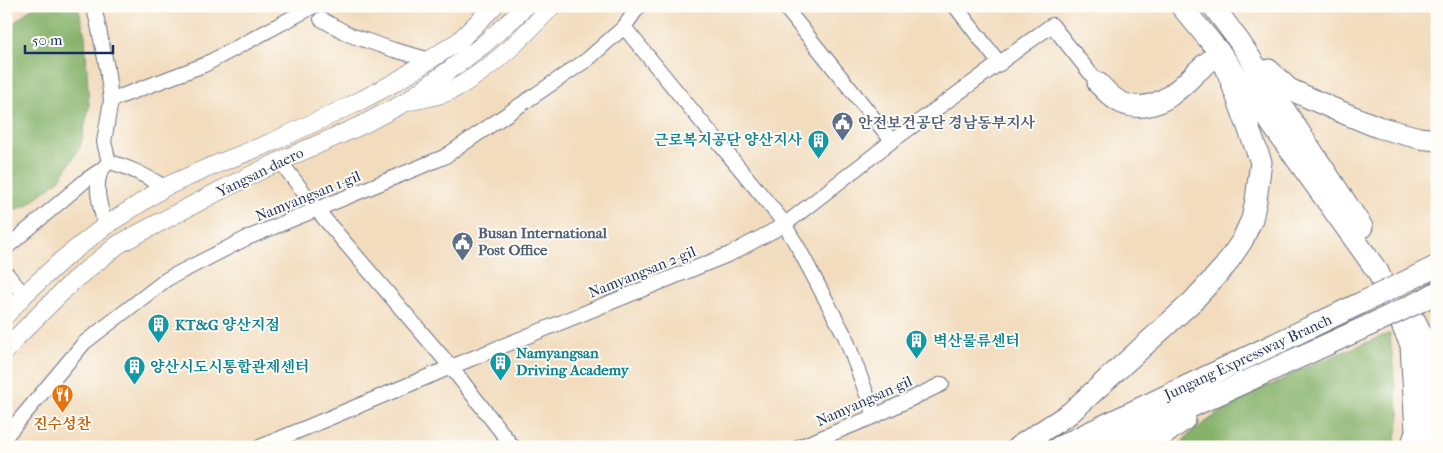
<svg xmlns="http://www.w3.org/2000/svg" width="1443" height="453" font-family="'IM FELL French Canon','Noto Serif KR',serif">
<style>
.forest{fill:#86b26b;stroke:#507064}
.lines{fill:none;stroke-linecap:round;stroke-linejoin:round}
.minor-casing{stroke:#666c7f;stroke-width:16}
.major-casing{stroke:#666c7f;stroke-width:19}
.highway-casing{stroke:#666c7f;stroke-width:23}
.minor{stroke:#fff;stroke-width:14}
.major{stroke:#fff;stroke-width:18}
.highway{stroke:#fff;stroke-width:21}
.highway-bridge-casing{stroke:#666c7f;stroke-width:23;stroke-linecap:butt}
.highway-bridge{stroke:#fff;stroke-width:21}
.labels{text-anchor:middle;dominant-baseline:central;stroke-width:4;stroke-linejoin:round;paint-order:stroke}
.service-label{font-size:15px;font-weight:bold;fill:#4e5e75;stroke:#fdfcf7;text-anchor:start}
.culture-label{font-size:15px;font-weight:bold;fill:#0d838f;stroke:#fdfcf7;text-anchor:start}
.street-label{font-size:15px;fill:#1b2f5e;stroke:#fdfcf7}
.food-label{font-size:15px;font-weight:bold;fill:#c56008;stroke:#fdfcf7}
</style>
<rect width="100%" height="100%" fill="#fdfcf7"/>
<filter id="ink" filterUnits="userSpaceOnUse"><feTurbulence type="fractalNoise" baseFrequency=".02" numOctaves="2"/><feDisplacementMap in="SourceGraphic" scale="10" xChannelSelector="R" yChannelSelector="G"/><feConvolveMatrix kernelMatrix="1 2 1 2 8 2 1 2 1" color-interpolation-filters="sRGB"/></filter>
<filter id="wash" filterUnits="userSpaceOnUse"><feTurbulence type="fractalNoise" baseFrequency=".0096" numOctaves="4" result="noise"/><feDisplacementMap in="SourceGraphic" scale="20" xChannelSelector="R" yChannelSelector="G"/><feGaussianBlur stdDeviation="1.12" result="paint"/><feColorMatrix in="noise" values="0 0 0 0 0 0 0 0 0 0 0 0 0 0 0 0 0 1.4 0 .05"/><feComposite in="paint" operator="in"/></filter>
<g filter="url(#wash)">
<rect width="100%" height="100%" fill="#f2dcbd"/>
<path class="forest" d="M34,6H78L85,36L89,107L80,147L60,179L28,205L6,214V27L15,22Z
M1390,333L1396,398L1400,417L1394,447H1178L1190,433L1249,392L1274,384L1301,369Z"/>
</g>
<g filter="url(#ink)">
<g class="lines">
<defs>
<path id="minor" d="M93,6L97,20L107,68L111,100L104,142L109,162C130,167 147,177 165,187
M784,6L892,141
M955,6L1000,64
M321,19L350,35L394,50L431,60
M624,27L781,219L799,249L845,336L875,416
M111,100L204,65L314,6
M280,161L317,210L451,367L513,447
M105,226C101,209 91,180 105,166
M6,248L86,180L101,170
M6,273L24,295
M6,436L84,343L167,279L247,238L444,157L588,59L624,27L639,6
M260,447L451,367L730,254L784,225L892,141L1052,25L1098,83
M799,447L875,416L942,384"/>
<path id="major" d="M411,101C425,98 439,96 452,90C491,70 522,38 552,6
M6,315L24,295L63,259L105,226L165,187L212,166L270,143L352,105L394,83L459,41L494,6
M6,351L15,339L74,280L119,244L221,190L280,161L362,125L406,102L483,45L518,14L525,6"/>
<path id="highway" d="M1181,6L1221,54L1378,272L1411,345L1416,432L1411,447
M1213,6L1239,41L1362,227
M1269,70L1289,89L1334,109L1378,127L1419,138L1437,140
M1413,278L1437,266
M1423,300L1437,292
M1415,321L1425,341L1435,392L1428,447
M1018,447L1070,413L1192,302L1225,266L1242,241L1252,219L1256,200L1261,162L1221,54C1201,64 1193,78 1176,91C1161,104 1141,111 1122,103C1112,99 1105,90 1098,83
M1059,447L1361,303
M1103,447L1372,324
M1147,447L1185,419"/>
</defs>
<use href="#minor" class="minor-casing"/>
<use href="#major" class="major-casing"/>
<use href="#highway" class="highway-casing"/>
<use href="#minor" class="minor"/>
<use href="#major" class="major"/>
<use href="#highway" class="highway"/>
<defs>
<path id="highway-bridge" d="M1361,303L1413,278
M1372,324L1423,300"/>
</defs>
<use href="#highway-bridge" class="highway-bridge-casing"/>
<use href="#highway-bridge" class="highway-bridge"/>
</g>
</g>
<defs>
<symbol id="civic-pin" viewBox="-11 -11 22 30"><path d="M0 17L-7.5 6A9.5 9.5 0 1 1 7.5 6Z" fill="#5c6f8a" stroke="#fdfcf7"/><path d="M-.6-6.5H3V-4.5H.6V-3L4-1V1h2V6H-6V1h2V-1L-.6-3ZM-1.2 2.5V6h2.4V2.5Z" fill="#fff"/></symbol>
<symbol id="building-pin" viewBox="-11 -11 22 30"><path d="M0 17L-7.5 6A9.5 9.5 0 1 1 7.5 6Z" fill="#0f9aa8" stroke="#fdfcf7"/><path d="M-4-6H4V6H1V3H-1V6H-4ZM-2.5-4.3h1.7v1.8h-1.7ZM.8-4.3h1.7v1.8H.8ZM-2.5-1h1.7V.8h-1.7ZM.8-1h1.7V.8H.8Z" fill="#fff"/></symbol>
<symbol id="restaurant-pin" viewBox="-11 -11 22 30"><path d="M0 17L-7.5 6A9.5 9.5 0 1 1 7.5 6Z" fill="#e8710a" stroke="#fdfcf7"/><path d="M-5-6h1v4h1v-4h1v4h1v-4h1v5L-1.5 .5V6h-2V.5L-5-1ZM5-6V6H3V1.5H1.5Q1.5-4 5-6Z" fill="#fff"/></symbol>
</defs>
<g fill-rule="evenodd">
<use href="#civic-pin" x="830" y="110" width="25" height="34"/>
<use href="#building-pin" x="806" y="128" width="25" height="34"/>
<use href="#civic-pin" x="450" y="230" width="25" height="34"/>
<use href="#building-pin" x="146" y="312" width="25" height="34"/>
<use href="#building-pin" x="904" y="328" width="25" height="34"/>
<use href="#building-pin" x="488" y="350" width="25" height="34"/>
<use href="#building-pin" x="122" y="354" width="25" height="34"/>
<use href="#restaurant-pin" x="50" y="382" width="25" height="34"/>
</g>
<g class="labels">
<g class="service-label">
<text x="858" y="123">안전보건공단 경남동부지사</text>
<text x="478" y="233">Busan International<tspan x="478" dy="17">Post Office</tspan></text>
</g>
<g class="culture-label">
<text x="802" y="140" text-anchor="end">근로복지공단 양산지사</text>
<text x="175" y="325">KT&amp;G 양산지점</text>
<text x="933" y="341">벽산물류센터</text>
<text x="516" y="353">Namyangsan<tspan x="516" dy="17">Driving Academy</tspan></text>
<text x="150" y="367">양산시도시통합관제센터</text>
</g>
<g class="street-label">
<text transform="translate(260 172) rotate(-26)">Yangsan-daero</text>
<text transform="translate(308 196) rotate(-22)">Namyangsan 1-gil</text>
<text transform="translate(642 272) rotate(-22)">Namyangsan 2-gil</text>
<text transform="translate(1248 357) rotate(-25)">Jungang Expressway Branch</text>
<text transform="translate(864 401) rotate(-24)">Namyangsan-gil</text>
</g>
<g class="food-label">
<text x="62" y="424">진수성찬</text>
</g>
</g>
<rect width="1443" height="453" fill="none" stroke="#fdfcf7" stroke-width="25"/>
<path d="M25 45v8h88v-8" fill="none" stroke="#1b2f5e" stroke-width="2.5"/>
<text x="32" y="45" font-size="15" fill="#1b2f5e" stroke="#fdfcf7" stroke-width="4" paint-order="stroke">50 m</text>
</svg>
